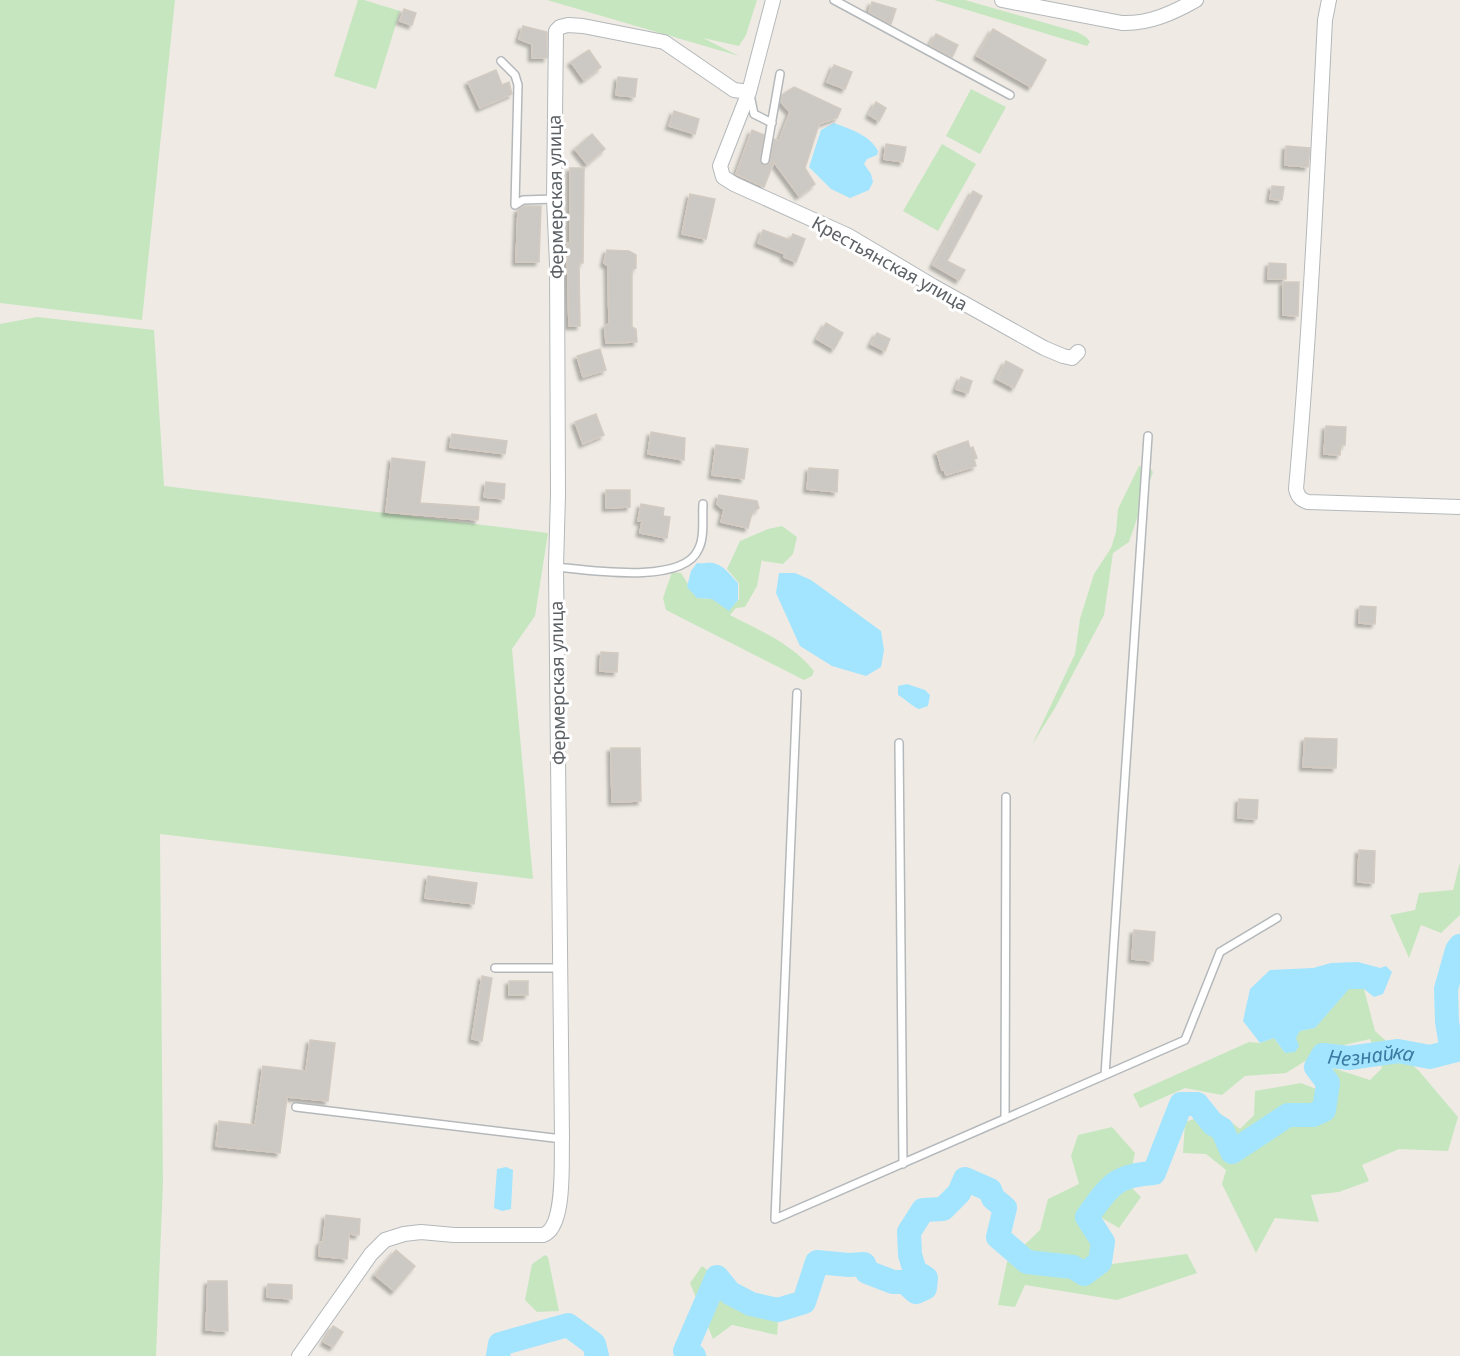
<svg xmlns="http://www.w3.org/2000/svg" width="1460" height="1356" font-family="'Noto Sans',sans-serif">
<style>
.green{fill:#c6e6c0}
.water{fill:#a3e4ff}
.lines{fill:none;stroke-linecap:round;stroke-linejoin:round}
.river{stroke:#a3e4ff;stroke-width:24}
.building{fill:#ccc8c3;stroke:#d3cbc2;stroke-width:1.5;filter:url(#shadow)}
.service-casing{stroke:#b4b8bb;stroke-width:10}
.minor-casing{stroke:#b4b8bb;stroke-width:16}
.service{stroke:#fff;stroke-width:7}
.minor{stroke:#fff;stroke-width:14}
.labels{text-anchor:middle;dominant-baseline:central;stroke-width:6;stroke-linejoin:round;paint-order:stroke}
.street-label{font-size:18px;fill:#5c6165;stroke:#fff}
.water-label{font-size:20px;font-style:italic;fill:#3a7ba1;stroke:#fff}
</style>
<defs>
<filter id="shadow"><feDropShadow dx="-3.5" dy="3.5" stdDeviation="1.5" flood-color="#0004"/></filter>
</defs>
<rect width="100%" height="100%" fill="#efebe4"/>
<path class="green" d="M0,0H175L142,320L0,303Z
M358,0H364L400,11L376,89L334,76Z
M547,0H757L746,35L739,46L703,38L739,56Z
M934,0H965L1077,32L1086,37L1090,42L1087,46Z
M971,89L1006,107L980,154L946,136Z
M942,144L976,164L938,231L903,211Z
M37,317L154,330L164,486L548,533L535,616L512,649L533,879L160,834L163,1182L156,1356H0V324Z
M1139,466L1150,468L1153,472L1129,542L1113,553L1104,615L1055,708L1032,745L1075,654L1080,619L1094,574L1111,548L1116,532L1118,509Z
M782,526L797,537L793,554L783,564L763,561L762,559L757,586L745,607L736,608L730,615C761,631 792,644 814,671L812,676L804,680L666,610L663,598L672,572L681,573L697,598L712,599L729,610L739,599V583L727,569L740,541L768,529Z
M1460,862V915L1441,933L1421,925L1409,958L1390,915L1415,910L1419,893L1453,890Z
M1349,988L1364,989L1375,1031L1419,1071L1458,1117L1448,1151L1399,1149L1362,1165L1369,1181L1339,1192L1311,1195L1319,1222L1275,1218L1256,1253L1222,1184L1226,1170L1206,1154L1183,1153L1185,1122L1217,1111L1240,1129L1254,1115L1255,1091L1301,1083L1336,1097L1333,1068L1370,1080L1382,1068L1370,1039L1323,1050L1286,1073L1245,1076L1222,1095L1185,1088L1140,1108L1133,1094L1249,1042L1260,1043L1274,1038L1285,1053L1300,1031L1315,1028Z
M1112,1127L1135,1153L1128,1184L1141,1197L1119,1228L1102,1218L1112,1264L1187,1254L1197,1273L1117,1300L1025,1285L1015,1307L998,1305L1007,1262L1040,1230L1048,1199L1079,1184L1071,1156L1078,1135Z
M545,1255L548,1257L559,1311L537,1312L525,1300L532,1264Z
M702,1266L778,1323L777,1335L732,1325L713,1339L690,1283Z"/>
<path class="water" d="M834,123C850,129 870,135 878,151L877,155L867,159L864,164L871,174L873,182L869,190L850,198L831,189L809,167L821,130Z
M697,563C703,564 708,562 713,563C724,565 731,576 738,583V600L729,611L712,599L697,598L687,587L691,571Z
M779,573H795L811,580L881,631L884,650L881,667L866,676L832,666L800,646L776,593Z
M907,684L925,690L930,695L928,706L919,709C911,706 906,699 898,695V686Z
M1358,962L1380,968L1386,966L1392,972L1383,994L1374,997L1364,989H1349L1315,1028L1300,1031L1296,1038L1299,1046L1295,1052L1285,1053L1274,1038L1260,1043L1243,1021L1250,989L1270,970L1313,968L1331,963Z
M506,1167L513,1170L511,1209L502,1211L494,1208L497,1169Z"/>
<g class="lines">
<g class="river">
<path d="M1452,1051L1447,1022L1446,989L1457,950L1460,946"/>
<path d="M498,1356L500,1344L568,1325L594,1344L597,1356"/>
<path id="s1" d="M694,1356L685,1351L717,1277L730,1293L751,1304L778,1310L804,1302L817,1262L849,1265L864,1264L867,1272L893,1282H905L916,1292L925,1288L926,1278L915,1271L910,1255L909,1232L923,1210L943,1209L959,1193L965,1179L990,1190L993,1198L1005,1208L998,1237L1027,1262L1073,1267L1084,1274L1100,1262L1103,1242L1087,1217C1109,1187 1114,1175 1154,1173L1181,1104H1197L1213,1124L1222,1129L1232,1152L1288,1115H1313L1324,1110L1328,1083L1316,1067L1323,1055L1349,1058L1398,1051L1430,1057L1460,1049"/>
</g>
</g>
<path class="building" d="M872,2L896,9L891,24L869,12Z
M404,9L416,13L412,25L400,21Z
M523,26L547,32V58H532V44L519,39Z
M993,29L1046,60L1031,87L977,56Z
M936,34L958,45L952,57L930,45Z
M589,50L601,67L584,80L571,62Z
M834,65L852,72L845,89L827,82Z
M496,70L502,85L509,82L512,94L480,108L468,82Z
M618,77L637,79L635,97L616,95Z
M794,87L841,109L837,118L819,124L805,168L815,184L799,196L774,162L764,187L736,174L752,130L764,135L760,161L765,166L770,163L774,139L779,141L790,112L781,102L782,95Z
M876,102L886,108L879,121L869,115Z
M674,111L699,119L695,134L669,126Z
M592,134L605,149L587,164L575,149Z
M886,144L906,147L903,162L884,159Z
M1286,146L1310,148L1308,167L1285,165Z
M570,168H584L583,263H579L580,326H569L567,243H570Z
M1272,186L1284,187L1282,200L1270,199Z
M973,191L982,196L947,261L965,270L959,280L933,265Z
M690,194L715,199L706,239L682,234Z
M524,206H541L539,262H516L518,210Z
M763,230L790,240L793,234L805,239L796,262L784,257L785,254L758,243Z
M607,250L629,251L636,255V268L632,270V327L636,329L637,342L606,343L605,326L609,324L608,266L604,263Z
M1269,263L1286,264V279H1268Z
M1283,282H1299L1298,316L1283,315Z
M826,323L843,333L834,349L817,339Z
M877,333L890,339L885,351L871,344Z
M600,349L606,370L583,377L577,356Z
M1006,361L1023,370L1014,388L997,379Z
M961,377L972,381L968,393L956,389Z
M596,414L604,435L583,444L575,422Z
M1326,426L1346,427L1345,445H1341L1340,455L1324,454Z
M651,432L685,438L684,460L648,454Z
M452,434L507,441L505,454L450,447Z
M968,441L970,448L973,447L977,458L974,459L976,466L946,475L944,469L942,470L937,452Z
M716,445L748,449L744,479L712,475Z
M392,458L425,462L420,503L479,507L478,520L386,512Z
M809,468L838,470L837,492L807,489Z
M486,482L505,484L504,499L484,497Z
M606,490H630V507L606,508Z
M719,495L757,501L759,508L752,513L748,528L721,522L724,510L717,504Z
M641,504L664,508L663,516L670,517L667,538L640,533L642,521H638Z
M1360,606L1376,607L1375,624L1359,623Z
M601,652L618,653L617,672L600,671Z
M1305,738L1337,739L1336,768L1303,767Z
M611,748H640L641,801L612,802Z
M1239,799L1258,800L1257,819L1238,818Z
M1359,850L1375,851L1374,883L1358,882Z
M428,876L477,883L474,904L425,898Z
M1134,930L1155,932L1153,961L1132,959Z
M482,976L492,978L482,1041L472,1039Z
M509,981H528V995H509Z
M310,1040L335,1043L328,1101L287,1097L280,1153L216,1146L219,1121L255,1125L263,1066L306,1071Z
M326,1215L360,1219L359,1235L349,1234L347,1259L319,1256L320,1242H323Z
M396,1250L415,1266L394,1291L375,1275Z
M208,1281H227L228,1331L206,1330Z
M268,1284L292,1285V1299L267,1297Z
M333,1326L343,1332L333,1347L324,1342Z"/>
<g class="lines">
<defs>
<path id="service" d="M834,0L1010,95
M501,61L515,75L518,85L515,205L523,200L554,199
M750,95L754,114L772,123
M765,160L780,74
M1148,436L1105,1075L1185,1040L1220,952L1277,918
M556,567C588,570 682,585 698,550C705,538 702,518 703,504
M797,693L775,1219L1105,1075
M899,743L903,1164
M495,968H560
M296,1107L562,1139
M1005,1119L1006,797"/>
<path id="minor" d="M773,0L749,92L720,166L723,177L734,184L849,236L933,286L1044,348L1063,356L1072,358L1078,352
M1002,0L1122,23C1149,24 1173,13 1196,0
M1329,0L1325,20C1317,177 1310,333 1296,489C1298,497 1301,500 1308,502L1460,507
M299,1356L371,1254L385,1240L404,1234L421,1232L454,1235H543C566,1228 561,1160 562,1139L556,567L558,494L557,263L554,199L556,31L560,27L568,25L583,26L664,42L734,90L749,92"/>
</defs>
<use href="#service" class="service-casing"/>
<use href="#minor" class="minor-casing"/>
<use href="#service" class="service"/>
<use href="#minor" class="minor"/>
</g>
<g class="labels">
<g class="street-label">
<text transform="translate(555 197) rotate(-91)">Фермерская улица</text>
<text transform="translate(890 263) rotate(29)">Крестьянская улица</text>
<text transform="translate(557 683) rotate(-91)">Фермерская улица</text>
</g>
<g class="water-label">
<text stroke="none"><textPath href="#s1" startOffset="1198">Незнайка</textPath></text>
</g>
</g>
</svg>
